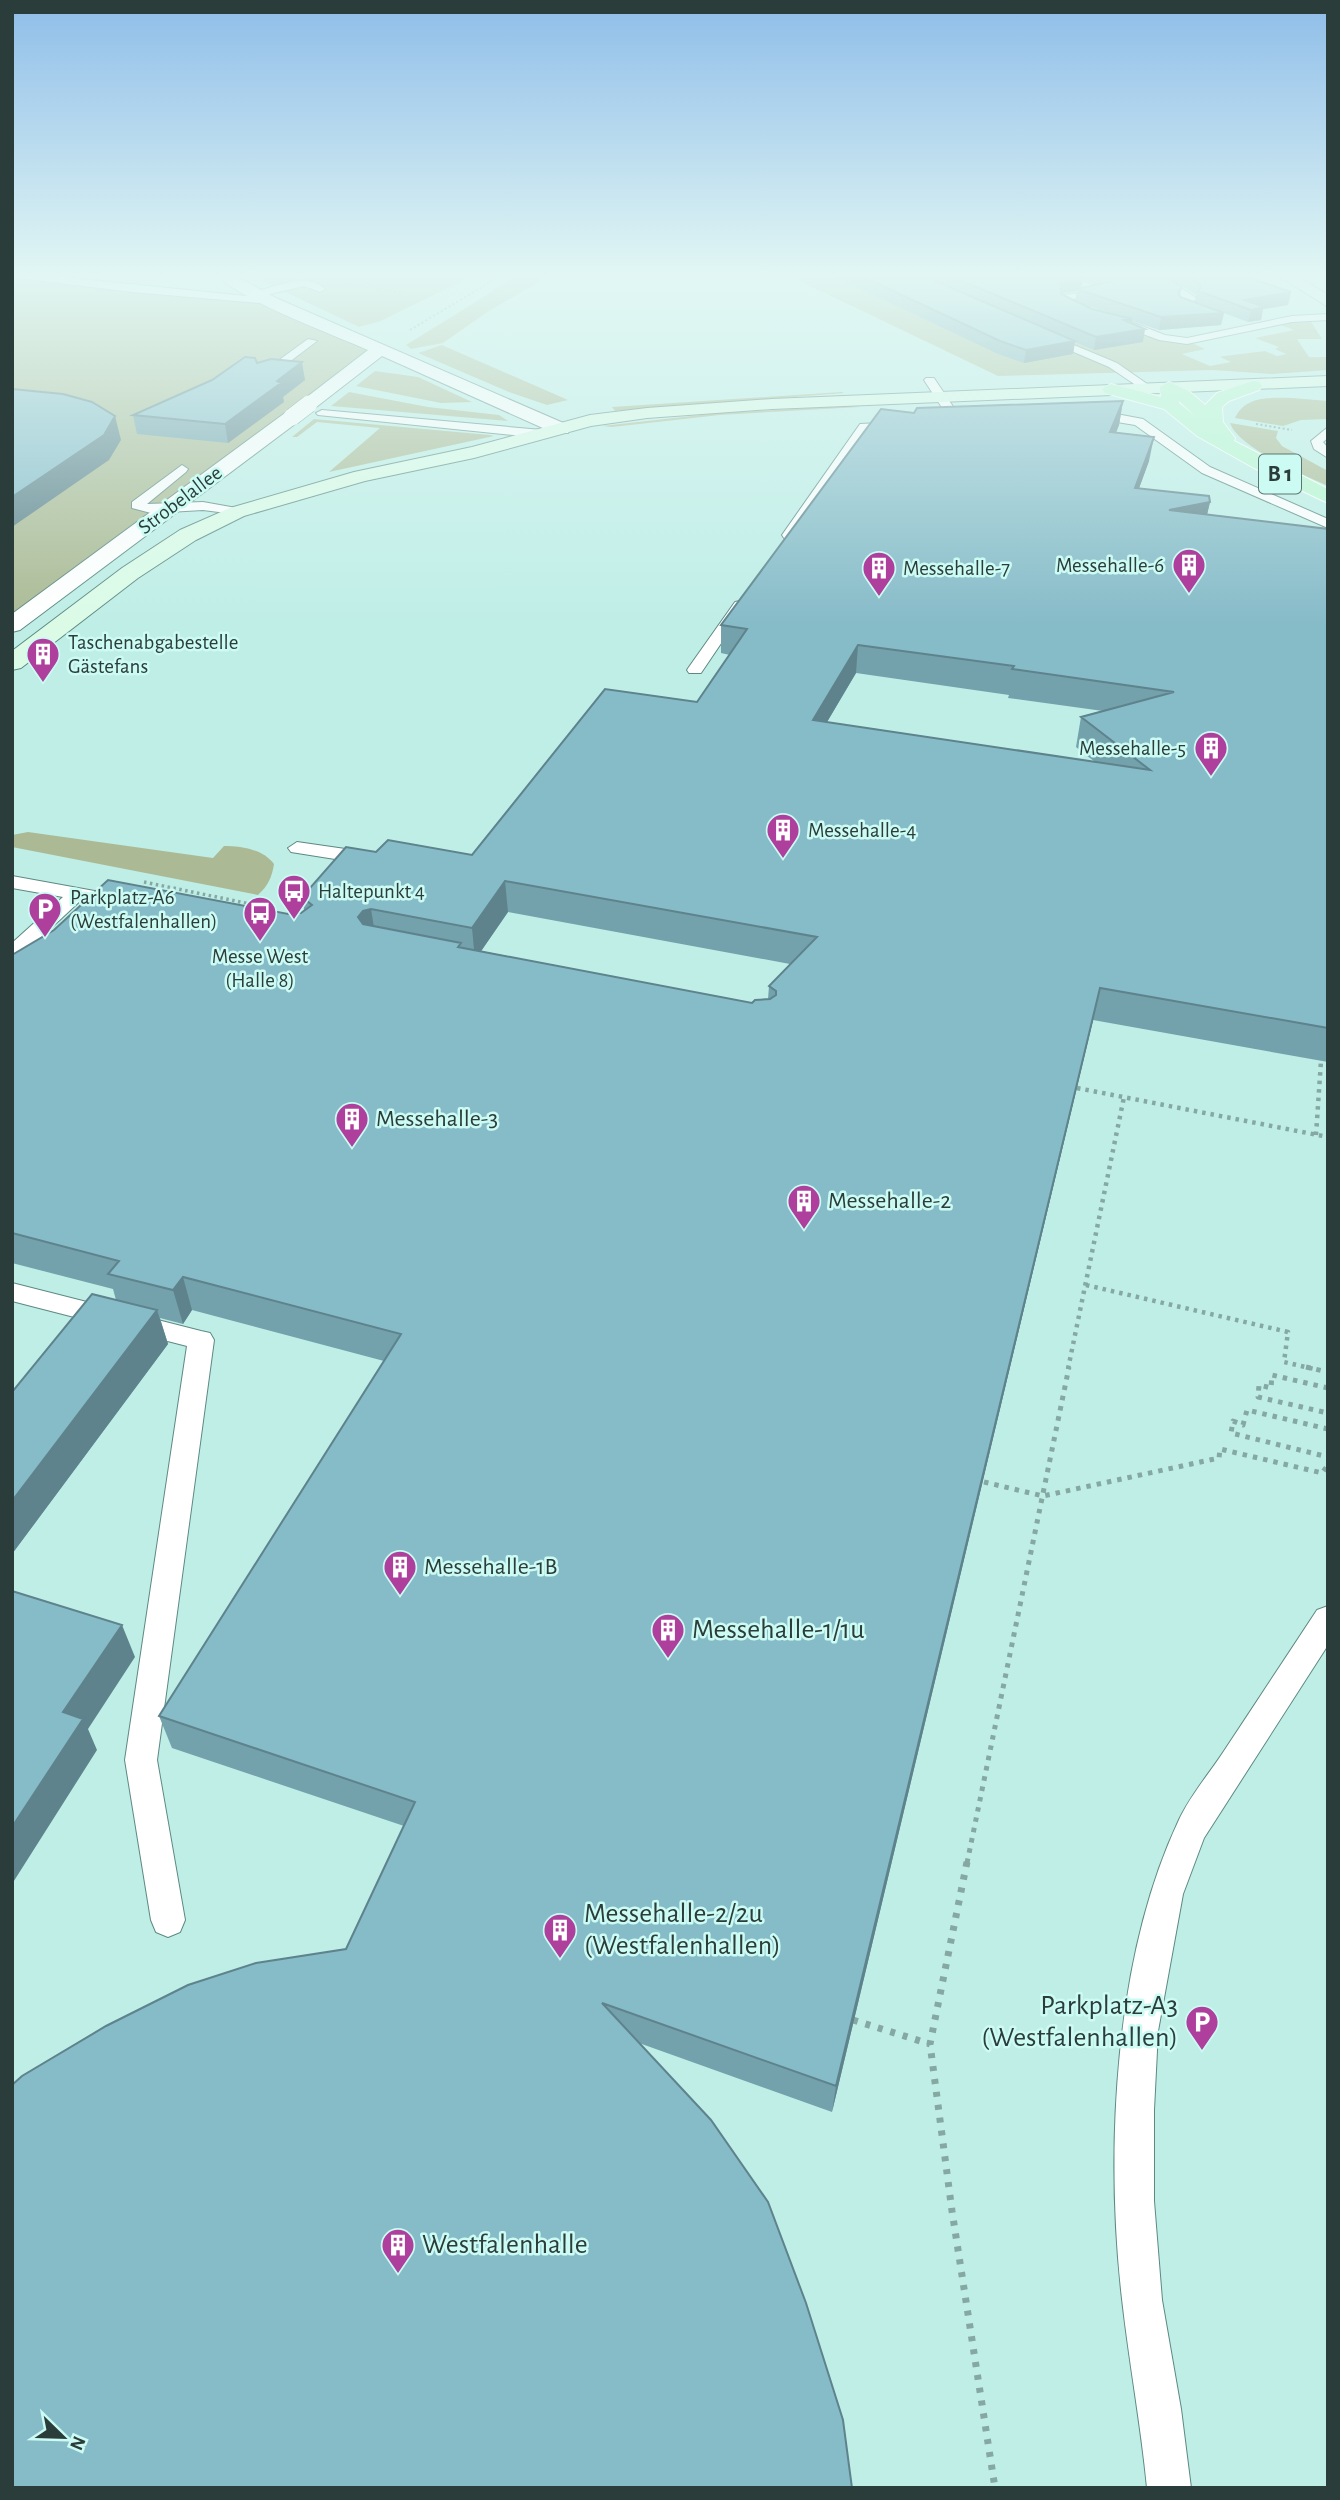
<svg xmlns="http://www.w3.org/2000/svg" width="1340" height="2500" font-family="'Alegreya Sans',sans-serif">
<style>
.green{fill:#abba94}
.lines{fill:none;stroke-linecap:round;stroke-linejoin:round}
.lane-casing{stroke:#5d8982;stroke-width:2}
.street-casing{stroke:#5d8982;stroke-width:2}
.secondary-casing{stroke:#5d8982;stroke-width:2}
.primary-casing{stroke:#fff;stroke-width:2}
.path-far4{stroke:#85a8a3;stroke-width:2;stroke-dasharray:2 2.5;stroke-linecap:butt}
.path-far3{stroke:#85a8a3;stroke-width:3.5;stroke-dasharray:2.5 3.5;stroke-linecap:butt}
.path-far2{stroke:#85a8a3;stroke-width:4.5;stroke-dasharray:3.5 5;stroke-linecap:butt}
.path-far1{stroke:#85a8a3;stroke-width:5;stroke-dasharray:4.5 6;stroke-linecap:butt}
.path{stroke:#85a8a3;stroke-width:7;stroke-dasharray:5 8;stroke-linecap:butt}
.lane{fill:#fff;fill-rule:evenodd}
.street{fill:#fff;fill-rule:evenodd}
.secondary{fill:#dbfbe7;fill-rule:evenodd}
.primary{fill:#b7f7cf;fill-rule:evenodd}
.street-bridge-casing{stroke:#5d8982;stroke-width:18;stroke-linecap:butt}
.street-bridge{stroke:#fff;stroke-width:17}
.wall{fill:#73a1ac;fill-rule:evenodd}
.shaded-wall{fill:#5e838c}
.building{fill:#86bbc8;stroke:#5e838c;stroke-width:2;fill-rule:evenodd}
.labels{text-anchor:middle;dominant-baseline:central;stroke-width:5;stroke-linejoin:round;paint-order:stroke}
.far-street-label{font-size:21px;fill:#2b3d3b;stroke:#ccfbf4}
.far-poi-label{font-size:21px;fill:#2b3d3b;stroke:#ccfbf4;text-anchor:start}
.shield{fill:#ccfbf4;stroke:#5b7672;stroke-width:2}
.shield-label{font-size:23px;font-weight:bold;fill:#2b3d3b}
.poi-label{font-size:24px;fill:#2b3d3b;stroke:#ccfbf4;text-anchor:start}
.near-poi-label{font-size:28px;fill:#2b3d3b;stroke:#ccfbf4;text-anchor:start}
</style>
<rect width="100%" height="100%" fill="#bfeee7"/>
<path class="green" d="M12,275L270,301L377,352L12,629Z
M249,275H474L381,321L359,327Z
M519,275H550L486,313L443,343L411,349L406,345Z
M787,275H986L1158,340L1194,344L1205,349L1182,354L1210,366L1231,362L1220,357L1224,356L1265,351L1277,356L1286,354L1275,349L1279,347L1255,338L1294,330L1278,324L1310,320L1322,339H1297L1309,357H1328V370L1272,374L1213,370L998,376Z
M442,345L568,400L547,405L509,392L418,353Z
M375,371L418,377L472,402L441,403L356,386Z
M349,392L428,407L499,415L508,421L331,406Z
M842,392L844,393L615,411L612,407Z
M1292,398L1328,401V419L1301,420L1283,426L1235,418C1246,395 1270,398 1292,398Z
M846,406L860,407L720,415L612,427L602,426L719,413Z
M314,419L490,435L494,436L329,472L380,428L317,422L297,437H292Z
M1230,423L1278,431L1276,438L1282,446L1328,471V486C1303,475 1239,448 1230,423Z
M28,832L213,858L224,846C241,846 263,849 274,864C272,877 268,886 258,895L12,847V835Z"/>
<g class="lines">
<defs>
<path id="lane" d="M14,275H42L257,297L252,294L254,292C275,287 307,271 325,289L320,292L304,286L257,297L274,299V303L270,304L132,292L19,278Z
M1149,275H1161L1195,297L1196,299L1190,304L1211,314L1206,317L1179,307L1178,305L1184,299Z
M1079,282H1085L1108,292L1069,300L1070,302L1098,314L1126,320L1165,335L1187,338L1292,316L1328,314V320L1292,322L1187,344L1159,340L1119,325L1091,319L1061,306L1060,296L1091,291L1079,286Z
M1045,333L1117,363L1153,388L1143,390L1109,367L1041,338L1040,336Z
M308,339L317,341L268,378H260V374Z
M926,378H934L964,423L962,426H954L924,380Z
M322,410L542,430L548,434L542,438L318,415L316,413Z
M1111,413L1143,419L1210,467L1328,519V528L1202,473L1135,425L1111,421L1086,422L1080,418L1086,414Z
M900,422L904,423V429L868,430L794,538H784L782,535L860,424Z
M1328,427V438L1323,442L1328,448V458L1314,449L1311,441Z
M182,465L188,469L186,472L147,504L203,502L242,509V515L203,510L151,513L132,508V502Z
M740,601L747,605L701,673H689L687,670L689,667L735,602Z
M297,842L373,853L382,859L373,865L291,852L288,848Z
M12,876L122,896L132,902L122,908L81,900L19,958L12,960V943L63,897L12,888Z
M12,1283L201,1331L210,1333L214,1340L157,1760L185,1920L180,1932L168,1937L156,1932L151,1920L125,1760L187,1346L12,1301Z
M1328,1606V1645L1204,1838L1183,1894L1158,2031L1154,2110V2201L1162,2300L1181,2409L1191,2488H1147C1141,2425 1129,2362 1122,2299C1105,2150 1114,1959 1178,1822C1189,1797 1209,1774 1224,1751C1255,1704 1286,1657 1317,1610Z"/>
<path id="street" d="M218,275H234L276,298L568,425L570,429L568,433H554L382,356L315,408H303L300,404L303,400L368,350C337,336 236,299 218,275Z
M292,411L301,417L299,421L20,630L12,632V614L285,413Z"/>
<path id="secondary" d="M1277,275H1295L1328,295V307Z
M1328,376V386L772,409L647,418L591,426L474,458L365,481L244,516L196,540L138,578L21,668L12,670V651L122,568L180,530L230,508L354,472L472,447L590,415L647,408L772,399Z"/>
<path id="primary" d="M1253,381L1259,382L1262,386L1259,390L1229,401L1222,407L1223,422L1235,438L1234,441L1328,489V503L1254,468L1197,436L1164,409L1105,393L1102,389L1111,384L1161,397L1160,387L1169,382L1190,392L1205,405L1217,393ZM1179,401L1196,417L1179,403Z"/>
</defs>
<use href="#lane" class="lane-casing"/>
<use href="#street" class="street-casing"/>
<use href="#secondary" class="secondary-casing"/>
<use href="#primary" class="primary-casing"/>
<path class="path-far4" d="M345,283L403,293
M410,330L502,275
M1256,424L1292,430"/>
<path class="path-far3" d="M144,882L265,907L276,914"/>
<path class="path-far2" d="M1077,1088L1328,1137
M1316,1135L1321,1061
M1086,1285L1288,1332L1284,1362L1314,1369
M1068,1369L1124,1097"/>
<path class="path-far1" d="M1306,1367L1328,1372
M1328,1388L1272,1375L1271,1388L1259,1385L1258,1397L1328,1413
M1328,1429L1247,1410L1243,1425L1233,1421L1231,1433L1328,1457
M984,1482L1043,1496L1219,1458L1220,1449L1322,1473L1328,1465
M967,1863L1069,1367"/>
<path class="path" d="M967,1862L930,2044L952,2211L995,2488
M853,2020L930,2044"/>
<use href="#lane" class="lane"/>
<use href="#street" class="street"/>
<use href="#secondary" class="secondary"/>
<use href="#primary" class="primary"/>
<defs>
<path id="street-bridge" d="M292,417L309,404"/>
</defs>
<use href="#street-bridge" class="street-bridge-casing"/>
<use href="#street-bridge" class="street-bridge"/>
</g>
<path class="wall" d="M145,275H169L164,277Z
M831,275H1164L1182,287L1180,297L1195,302L1196,295L1166,275H1241L1288,305L1263,309L1261,320L1248,322L1224,313L1221,325L1159,330L1132,321L1131,323L1143,342L1094,350L1075,342L1073,354L1024,363L998,354ZM1083,279L1097,285L1082,288ZM1077,291L1075,301L1061,294ZM1079,303L1113,314L1092,309Z
M257,363L305,380L283,397L284,402L228,443L137,434L133,415Z
M1123,401L1119,425L1116,433L1149,461L1139,488L1210,502L1207,515L1328,529V1062L1093,1020L832,2112L639,2043L346,1949L404,1826L172,1748L159,1716L384,1361L192,1310L183,1324L160,1318L168,1344L12,1554V1392L116,1300L113,1289L12,1263V955L301,913L304,910L302,897L376,852L472,855L697,702L730,655L721,653V625L914,413ZM856,673L1009,695L1008,698L1103,711L1081,717L1076,747L1095,762L827,722ZM508,912L790,964L769,986L768,999L752,1003L481,951Z"/>
<path class="shaded-wall" d="M1078,275H1082L1081,278H1083L1081,290L1077,289V291L1058,294L1060,282Z
M1291,292L1288,305L1263,309L1261,320L1248,322L1251,310L1245,300Z
M1224,313L1221,325L1159,330L1161,317Z
M1132,319L1130,331L1145,329L1143,342L1094,350L1096,337L1124,320Z
M1075,341L1073,354L1024,363L1026,350Z
M302,362L305,380L283,397L284,402L228,443L225,424L277,381Z
M1123,401L1119,425L1106,457L1110,432Z
M115,416L121,440L109,460L12,527V497Z
M1154,437L1149,461L1130,513L1135,488Z
M1210,502L1204,527L1169,510Z
M858,645L856,673L811,749L813,720Z
M505,881L508,912L475,960L472,928Z
M371,909L376,940L358,917L363,911Z
M1100,988L1093,1020L832,2112L836,2086Z
M183,1277L192,1310L183,1324L173,1290Z
M157,1310L168,1344L12,1554V1501Z
M122,1625L135,1657L88,1729L97,1750L12,1884V1827L63,1712Z"/>
<path class="building" d="M859,275H921L1075,341L1026,350L1000,341Z
M948,275H1080L1083,278L1060,282L1061,294L1092,309L1132,319L1124,320L1145,329L1096,337Z
M1105,275H1164L1182,287L1178,292L1180,297L1224,313L1161,317L1077,289L1112,281L1111,277Z
M1187,275H1241L1291,292L1245,300L1264,307L1251,310L1198,291L1201,287L1199,283Z
M245,357L255,358L257,363L271,359L302,362L277,381L281,383L225,424L133,415L212,380Z
M12,389L63,394L92,402L115,416L104,435L12,497Z
M1123,401L1110,432L1154,437L1135,488L1209,496L1210,502L1169,510L1328,529V1028L1100,988L836,2086L602,2003L711,2120L768,2202L806,2303L843,2420L852,2488H12V2085L22,2076L106,2026L188,1985L256,1963L346,1949L415,1802L159,1716L401,1334L183,1277L173,1290L108,1274L119,1261L12,1233V955L54,930L108,880L288,914L290,911L301,913L312,905L302,897L346,847L376,852L388,840L472,855L605,689L697,702L747,629L721,625L881,409L914,413L917,408ZM858,645L1014,666L1012,669L1174,692L1081,717L1150,770L813,720ZM505,881L817,937L769,986L776,991V995L770,999L755,1000L752,1003L458,947L461,943L363,924L358,917L363,911L371,909L472,928Z
M92,1294L157,1310L12,1501V1392Z
M12,1591L122,1625L63,1712L83,1719L12,1827Z"/>
<linearGradient id="sky" x2="0" y2="1"><stop stop-color="#8ebde9"/><stop offset="0.44" stop-color="#e2f7f4"/><stop offset="1" stop-color="#e2f7f4" stop-opacity="0"/></linearGradient>
<rect width="1340" height="625" fill="url(#sky)"/>
<defs>
<symbol id="building-pin" viewBox="-11 -11 22 30"><path d="M0 17L-7.5 6A9.5 9.5 0 1 1 7.5 6Z" fill="#ae3f9c" stroke="#ccfbf4"/><path d="M-4-6H4V6H1V3H-1V6H-4ZM-2.5-4.3h1.7v1.8h-1.7ZM.8-4.3h1.7v1.8H.8ZM-2.5-1h1.7V.8h-1.7ZM.8-1h1.7V.8H.8Z" fill="#fff"/></symbol>
<symbol id="bus-pin" viewBox="-11 -11 22 30"><path d="M0 17L-7.5 6A9.5 9.5 0 1 1 7.5 6Z" fill="#ae3f9c" stroke="#ccfbf4"/><path d="M-5-6H5V4H4V6H2V4H-2V6H-4V4H-5ZM-3.5-4V0h7V-4ZM-3.5 1.2v1.5H-2V1.2ZM2 1.2v1.5H3.5V1.2Z" fill="#fff"/></symbol>
<symbol id="parking-pin" viewBox="-11 -11 22 30"><path d="M0 17L-7.5 6A9.5 9.5 0 1 1 7.5 6Z" fill="#ae3f9c" stroke="#ccfbf4"/><path d="M-3.5-5.5H1a3.5 3.5 0 0 1 0 7H-1V5.5H-3.5ZM-1-3.4V-.6H.8a1.4 1.4 0 0 0 0-2.8Z" fill="#fff"/></symbol>
</defs>
<g fill-rule="evenodd">
<use href="#building-pin" x="1170" y="546" width="38" height="52"/>
<use href="#building-pin" x="860" y="549" width="38" height="52"/>
<use href="#building-pin" x="24" y="635" width="38" height="52"/>
<use href="#building-pin" x="1192" y="729" width="38" height="52"/>
<use href="#building-pin" x="764" y="811" width="38" height="52"/>
<use href="#bus-pin" x="275" y="872" width="38" height="52"/>
<use href="#parking-pin" x="26" y="890" width="38" height="52"/>
<use href="#bus-pin" x="241" y="894" width="38" height="52"/>
<use href="#building-pin" x="333" y="1100" width="38" height="52"/>
<use href="#building-pin" x="785" y="1182" width="38" height="52"/>
<use href="#building-pin" x="381" y="1548" width="38" height="52"/>
<use href="#building-pin" x="649" y="1611" width="38" height="52"/>
<use href="#building-pin" x="541" y="1911" width="38" height="52"/>
<use href="#parking-pin" x="1183" y="2003" width="38" height="52"/>
<use href="#building-pin" x="379" y="2226" width="38" height="52"/>
</g>
<g class="labels">
<g class="far-street-label">
<text transform="translate(180 500) rotate(-37)">Strobelallee</text>
</g>
<g class="far-poi-label">
<text x="1164" y="565" text-anchor="end">Messehalle-6</text>
<text x="903" y="568">Messehalle-7</text>
<text x="68" y="642">Taschenabgabestelle<tspan x="68" dy="24">Gästefans</tspan></text>
<text x="1186" y="748" text-anchor="end">Messehalle-5</text>
<text x="808" y="830">Messehalle-4</text>
<text x="318" y="891">Haltepunkt 4</text>
<text x="70" y="897">Parkplatz-A6<tspan x="70" dy="24">(Westfalenhallen)</tspan></text>
<text x="260" y="956" text-anchor="middle">Messe West<tspan x="260" dy="24">(Halle 8)</tspan></text>
</g>
<rect class="shield" x="1259" y="454.5" width="42" height="39" rx="5"/>
<g class="shield-label">
<text x="1280" y="474">B 1</text>
</g>
<g class="poi-label">
<text x="376" y="1119">Messehalle-3</text>
<text x="828" y="1201">Messehalle-2</text>
<text x="424" y="1567">Messehalle-1B</text>
</g>
<g class="near-poi-label">
<text x="692" y="1630">Messehalle-1/1u</text>
<text x="584" y="1914">Messehalle-2/2u<tspan x="584" dy="32">(Westfalenhallen)</tspan></text>
<text x="1178" y="2006" text-anchor="end">Parkplatz-A3<tspan x="1178" dy="32">(Westfalenhallen)</tspan></text>
<text x="422" y="2245">Westfalenhalle</text>
</g>
</g>
<rect width="1340" height="2500" fill="none" stroke="#2b3d3b" stroke-width="28"/>
<g transform="translate(63 2437) rotate(113)" stroke="#ccfbf4" stroke-width="5" paint-order="stroke">
<path d="M0-5L12 26L0 18L-12 26Z" fill="#2b3d3b"/>
<text y="-10" font-size="19" font-weight="bold" text-anchor="middle" fill="#2b3d3b">N</text>
</g>
</svg>
